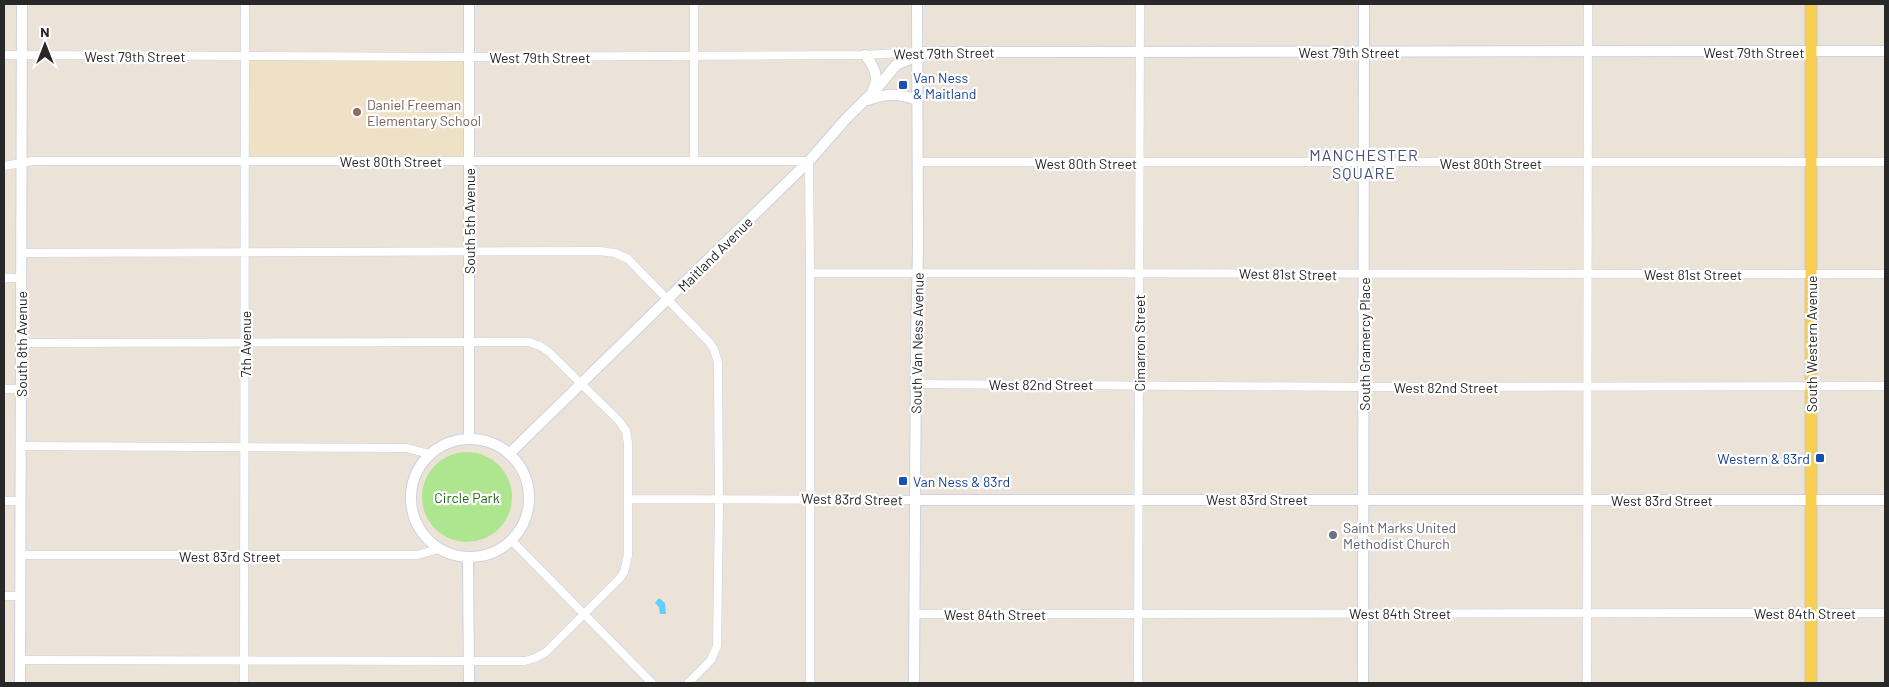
<svg xmlns="http://www.w3.org/2000/svg" width="1889" height="687" font-family="Barlow,sans-serif">
<style>
.education{fill:#efe1c5}
.green{fill:#aee690}
.water{fill:#62d0f6}
.lines{fill:none;stroke-linecap:round;stroke-linejoin:round}
.street-casing{stroke:#cdd1e2;stroke-width:9}
.secondary-casing{stroke:#cdd1e2;stroke-width:12}
.primary-casing{stroke:#c7c7c7;stroke-width:13}
.street{stroke:#fff;stroke-width:8}
.secondary{stroke:#fff;stroke-width:10}
.primary{stroke:#f9cf4f;stroke-width:11}
.transit-dot{fill:#1a4fb4;stroke:#fff;stroke-width:2}
.education-dot{fill:#8d6e63;stroke:#fff;stroke-width:2}
.worship-dot{fill:#6b7280;stroke:#fff;stroke-width:2}
.labels{text-anchor:middle;dominant-baseline:central;stroke-width:4.5;stroke-linejoin:round;paint-order:stroke}
.street-label{font-size:14px;fill:#282828;stroke:#fff}
.transit-label{font-size:14px;fill:#164399;stroke:#fff;text-anchor:start}
.education-label{font-size:14px;fill:#785e54;stroke:#fff;text-anchor:start}
.park-label{font-size:14px;fill:#276715;stroke:#fff}
.worship-label{font-size:14px;fill:#5b616d;stroke:#fff;text-anchor:start}
.quarter-label{font-size:16px;letter-spacing:1px;fill:#46507a;stroke:#fff}
</style>
<rect width="100%" height="100%" fill="#ebe3d8"/>
<path class="education" d="M244,56L469,57L470,160L245,161Z"/>
<path class="green" d="M422 497a45 45 0 1 1 90 0a45 45 0 1 1-90 0Z"/>
<path class="water" d="M659,598L665,603L666,614H660L659,607L655,603Z"/>
<g class="lines">
<defs>
<path id="street" d="M694,4V161
M4,55L469,57L865,55L917,52
M918,162H1885
M4,166L33,161H809L810,273V683
M22,253L599,251L615,253L628,259L709,342L714,349L718,363L719,507L717,646L711,660L688,683
M810,273L1885,274
M4,278H21
M20,343L529,342L540,346L549,352L619,421L626,431L628,443V555L624,572L620,578L546,652L535,658L525,661H469L21,660
M916,384L1364,387L1885,386
M4,389H20
M20,446L407,448L429,454
M628,499L915,500
M4,501H20
M511,540L652,683
M20,555H417L439,549
M4,596H20
M914,614L1885,613
M244,683L245,4
M1138,683L1140,4
M1587,683L1588,4"/>
<path id="secondary" d="M865,55C873,65 880,76 873,90
M868,100C888,93 897,93 917,100
M469,438V4
M411 498a59 59 0 1 1 118 0a59 59 0 1 1-118 0Z
M509,454L809,161L845,120L878,87L896,65L908,60L917,52L1885,51
M915,500H1885
M468,557L469,683
M20,683L22,4
M914,683L916,343L918,248L917,4
M1363,683L1364,4"/>
<path id="primary" d="M1811,683V4"/>
</defs>
<use href="#street" class="street-casing"/>
<use href="#secondary" class="secondary-casing"/>
<use href="#primary" class="primary-casing"/>
<use href="#street" class="street"/>
<use href="#secondary" class="secondary"/>
<use href="#primary" class="primary"/>
</g>
<g class="transit-dot">
<rect x="898" y="80" width="10" height="10" rx="2.5"/>
<rect x="1815" y="453" width="10" height="10" rx="2.5"/>
<rect x="898" y="476" width="10" height="10" rx="2.5"/>
</g>
<circle class="education-dot" cx="357" cy="112" r="5"/>
<circle class="worship-dot" cx="1333" cy="535" r="5"/>
<g class="labels">
<g class="street-label">
<text x="1349" y="52">West 79th Street</text>
<text x="1754" y="52">West 79th Street</text>
<text transform="translate(944 53) rotate(-1)">West 79th Street</text>
<text x="135" y="56">West 79th Street</text>
<text x="540" y="57">West 79th Street</text>
<text x="391" y="161">West 80th Street</text>
<text x="1086" y="163">West 80th Street</text>
<text x="1491" y="163">West 80th Street</text>
<text transform="translate(469 221) rotate(-90)">South 5th Avenue</text>
<text transform="translate(715 254) rotate(-45)">Maitland Avenue</text>
<text transform="translate(1288 274) rotate(1)">West 81st Street</text>
<text x="1693" y="274">West 81st Street</text>
<text transform="translate(917 343) rotate(-89)">South Van Ness Avenue</text>
<text transform="translate(1139 343) rotate(-90)">Cimarron Street</text>
<text transform="translate(21 344) rotate(-90)">South 8th Avenue</text>
<text transform="translate(245 344) rotate(-90)">7th Avenue</text>
<text transform="translate(1364 344) rotate(-90)">South Gramercy Place</text>
<text transform="translate(1811 344) rotate(-90)">South Western Avenue</text>
<text x="1041" y="384">West 82nd Street</text>
<text x="1446" y="387">West 82nd Street</text>
<text transform="translate(852 499) rotate(1)">West 83rd Street</text>
<text x="1257" y="499">West 83rd Street</text>
<text x="1662" y="500">West 83rd Street</text>
<text x="230" y="556">West 83rd Street</text>
<text x="1400" y="613">West 84th Street</text>
<text x="1805" y="613">West 84th Street</text>
<text x="995" y="614">West 84th Street</text>
</g>
<g class="transit-label">
<text x="913" y="77">Van Ness<tspan x="913" dy="16">&amp; Maitland</tspan></text>
<text x="1810" y="458" text-anchor="end">Western &amp; 83rd</text>
<text x="913" y="481">Van Ness &amp; 83rd</text>
</g>
<g class="education-label">
<text x="367" y="104">Daniel Freeman<tspan x="367" dy="16">Elementary School</tspan></text>
</g>
<g class="park-label">
<text x="467" y="497">Circle Park</text>
</g>
<g class="worship-label">
<text x="1343" y="527">Saint Marks United<tspan x="1343" dy="16">Methodist Church</tspan></text>
</g>
<g class="quarter-label">
<text x="1364" y="154">MANCHESTER<tspan x="1364" dy="18">SQUARE</tspan></text>
</g>
</g>
<rect width="1889" height="687" fill="none" stroke="#282828" stroke-width="10"/>
<g transform="translate(45 45)" stroke="#ffffff" stroke-width="4" paint-order="stroke">
<path d="M0-4L9 19L0 12L-9 19Z" fill="#282828"/>
<text y="-8" font-size="14" font-weight="bold" text-anchor="middle" fill="#282828">N</text>
</g>
</svg>
